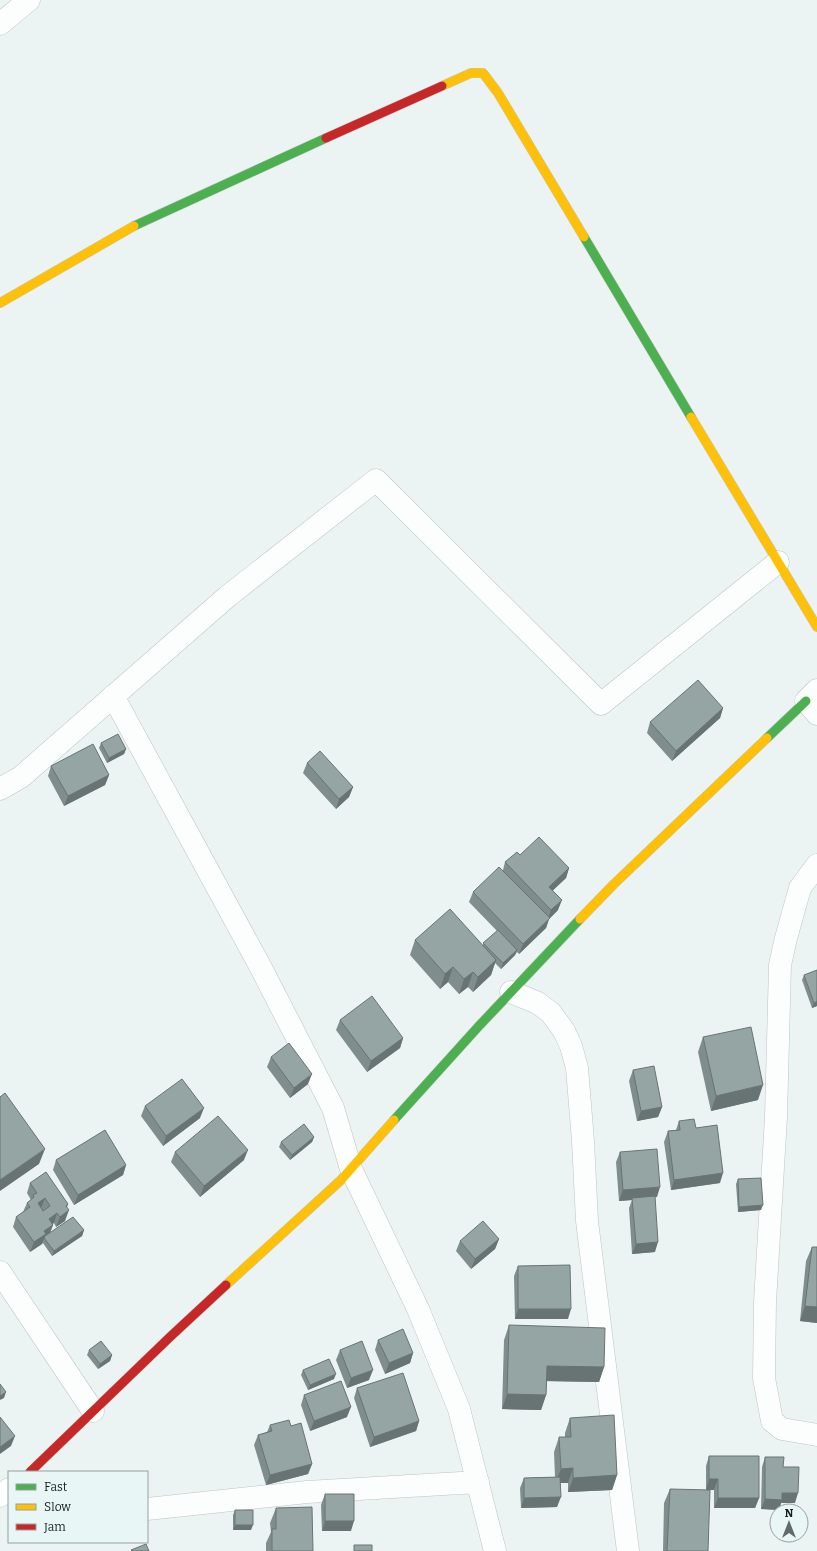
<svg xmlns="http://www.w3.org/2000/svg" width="817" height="1551" font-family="Bitter,serif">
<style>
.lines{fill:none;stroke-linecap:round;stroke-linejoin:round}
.street-casing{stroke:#bec4c3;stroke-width:23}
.fast-casing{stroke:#bec4c3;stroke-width:10}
.slow-casing{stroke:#bec4c3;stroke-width:10}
.jam-casing{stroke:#bec4c3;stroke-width:10}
.street{stroke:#fcfdfd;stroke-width:22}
.fast{stroke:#4caf50;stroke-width:9}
.slow{stroke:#ffc107;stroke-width:9}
.jam{stroke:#c62828;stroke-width:9}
.wall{fill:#7f8e8d}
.shaded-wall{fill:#687473}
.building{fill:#94a5a4;stroke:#687473;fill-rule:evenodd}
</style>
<rect width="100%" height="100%" fill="#ecf4f3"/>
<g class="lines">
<defs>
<path id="street" d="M0,24L29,0
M817,690L806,701L817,714
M113,696L260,966L333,1108L351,1169L418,1309L459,1409L495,1551
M0,789L21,777L228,596L376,480L601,704L778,562
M817,865L800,888L786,938L780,965L776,1117L765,1302L764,1378L772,1421L782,1429L817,1435
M511,992L538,1003L551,1013L564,1031L571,1046L577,1068L583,1141L587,1221L628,1551
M0,1272L93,1411
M0,1496L9,1489
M147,1509L307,1492L478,1482"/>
<path id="fast" d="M134,226L326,138
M584,237L691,417
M767,738L806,701
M394,1120L478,1027L580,919"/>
<path id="slow" d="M442,86L471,73H483L498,93L584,237
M0,303L134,226
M691,417L817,627
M580,919L614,884L767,738
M226,1285L341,1180L394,1120"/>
<path id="jam" d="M326,138L442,86
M30,1472L171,1336L226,1285"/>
</defs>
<use href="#street" class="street-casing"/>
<use href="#fast" class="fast-casing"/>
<use href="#slow" class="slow-casing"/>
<use href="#jam" class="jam-casing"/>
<use href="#street" class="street"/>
<use href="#fast" class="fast"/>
<use href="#slow" class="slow"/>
<use href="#jam" class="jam"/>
</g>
<path class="wall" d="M723,708L720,718L672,761L647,733L650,722Z
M101,743L126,749L124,754L107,763L99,748Z
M307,763L353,787L349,797L336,809L303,773Z
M51,766L109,775L105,785L64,806L48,776Z
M520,855L569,868L566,878L553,890L558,910L549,919L546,928L519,954L517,952L515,955L501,969L495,963L491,975L473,992L468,987L459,994L448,982L440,989L410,955L415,940L483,945V943L497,931L469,902L473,892L503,870L505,862Z
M804,975L817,1006L812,1008L802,980Z
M340,1020L403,1038L400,1048L367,1072L336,1030Z
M703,1037L758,1100L711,1111L698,1052Z
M271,1057L308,1084L290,1098L267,1067Z
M633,1070L662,1107L658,1117L637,1121L629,1081Z
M145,1106L200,1118L163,1146L141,1116Z
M679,1121L696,1128L720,1183L671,1190L664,1142L668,1131L676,1130Z
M314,1137L312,1142L290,1160L279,1147L281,1142Z
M175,1152L244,1160L200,1197L171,1162Z
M620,1152L657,1197H655V1252L632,1254L629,1208L632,1200L619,1201L616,1162Z
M56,1160L126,1165L123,1175L74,1205L53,1170Z
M738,1179L761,1210L738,1212L736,1184Z
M30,1183L68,1204L67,1207L65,1221L56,1227L54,1223L52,1224L53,1225L50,1233L84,1230L82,1236L52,1256L43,1243L42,1244L30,1252L13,1227L16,1217L23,1212L27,1203L31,1200L27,1193Z
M499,1239L495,1249L471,1269L456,1251L460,1241Z
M812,1247H817V1323L800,1321L806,1261Z
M518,1266L568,1319H515L514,1276Z
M509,1325L604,1367L599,1382L547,1381L546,1395L541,1410L502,1409L504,1340Z
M378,1340L413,1353L410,1363L385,1374L375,1350Z
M89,1350L112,1355L110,1361L98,1369L87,1355Z
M340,1350L369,1380L347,1388L336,1360Z
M303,1370L334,1379L308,1390L301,1375Z
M357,1388L419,1421L416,1431L370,1447L354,1398Z
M304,1395L347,1417L310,1431L301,1405Z
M570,1418L617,1475L612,1490L568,1492V1483H560L557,1507L521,1508L520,1488L524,1478L555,1477L554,1452L559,1437H565V1433Z
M270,1425L312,1464L308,1474L266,1485L254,1445L258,1435L267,1432Z
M709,1456L759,1498L755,1508H714V1490H706V1466Z
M765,1457L783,1467L795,1503H781L779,1510L761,1509L762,1467Z
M670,1489L708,1551H663L664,1503Z
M325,1494L351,1531H322L321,1505Z
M276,1508L313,1551H266V1543L271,1532L270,1523Z
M235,1510L251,1530H233V1515Z"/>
<path class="shaded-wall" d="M723,708L720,718L672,761L676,751Z
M126,749L124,754L107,763L109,758Z
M109,775L105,785L64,806L68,796Z
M353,787L349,797L336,809L339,799Z
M569,868L566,878L546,897L549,887Z
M562,900L558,910L549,919L546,928L519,954L523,944L548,920L551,910Z
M517,950L515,955L501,969L503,963Z
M496,960L491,975L473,992L478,977Z
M453,967L448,982L440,989L445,974Z
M473,972L468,987L459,994L464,979Z
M817,1001V1006L812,1008L814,1003Z
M403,1038L400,1048L367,1072L371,1061Z
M312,1074L308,1084L290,1098L294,1088Z
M763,1085L758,1100L711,1111L716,1096Z
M662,1107L658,1117L637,1121L641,1111Z
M204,1108L200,1118L163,1146L166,1136Z
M314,1137L312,1142L290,1160L292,1155Z
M45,1149L39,1164L0,1191V1180Z
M248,1150L244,1160L200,1197L204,1186Z
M126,1165L123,1175L74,1205L78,1195Z
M723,1173L720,1183L671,1190L674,1180Z
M660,1187L657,1197L632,1199V1198V1200L619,1201L623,1190Z
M45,1198L41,1208L38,1203Z
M68,1204L64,1214L69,1210L65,1221L56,1227L60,1217L66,1206Z
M763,1205L761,1210L738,1212L739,1207Z
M57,1213L54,1223L45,1229L49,1219Z
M53,1225L49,1235L44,1238L42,1244L30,1252L34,1242L44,1231Z
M84,1230L82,1236L52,1256L54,1251Z
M499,1239L495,1249L471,1269L475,1259Z
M658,1242L655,1252L632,1254L636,1244Z
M805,1306L817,1307V1323L800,1321Z
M518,1309H571L568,1319H515Z
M413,1353L410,1363L385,1374L389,1363Z
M112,1355L110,1361L98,1369L100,1364Z
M547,1366L604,1367L599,1382L541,1381Z
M373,1370L369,1380L347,1388L351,1378Z
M336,1374L334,1379L308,1390L310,1385Z
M6,1392L4,1398L0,1400V1396Z
M507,1394L546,1395L541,1410L502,1409Z
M351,1407L347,1417L310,1431L314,1421Z
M419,1421L416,1431L370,1447L374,1437Z
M15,1436L11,1446L0,1454V1447Z
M312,1464L308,1474L266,1485L270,1475Z
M573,1468L568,1483H555L561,1469Z
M617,1475L612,1490L568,1492L573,1478Z
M709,1479H718L714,1490H706Z
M782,1493H798L795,1503H781L779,1510L761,1509L765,1499Z
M561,1497L557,1507L521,1508L524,1498Z
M718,1498H759L755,1508H714Z
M325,1521H354L351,1531H322Z
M235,1525H253L251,1530H233Z"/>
<path class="building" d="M698,680L723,708L676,751L650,722Z
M118,734L126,749L109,758L101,743Z
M93,744L109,775L68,796L51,766Z
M320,751L353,787L339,799L307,763Z
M539,837L569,868L549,887L562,900L551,910L505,862L517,852L520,855Z
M499,867L550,918L523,944L473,892Z
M450,909L496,960L478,977L473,972L464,979L453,967L445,974L415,940Z
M498,930L517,950L503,963L483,943Z
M817,970V1001L814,1003L804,975Z
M372,996L403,1038L371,1061L340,1020Z
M751,1027L763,1085L716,1096L703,1037Z
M289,1043L312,1074L294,1088L271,1057Z
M654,1066L662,1107L641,1111L633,1070Z
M182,1079L204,1108L166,1136L145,1106Z
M5,1093L45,1149L0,1180V1097Z
M218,1116L248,1150L204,1186L175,1152Z
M694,1119L696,1128L717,1125L723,1173L674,1180L668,1131L680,1130L679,1121Z
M304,1124L314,1137L292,1155L281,1142Z
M105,1130L126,1165L78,1195L56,1160Z
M657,1149L660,1187L623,1190L620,1152Z
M46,1172L68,1204L66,1206L69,1210L60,1217L57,1213L49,1219L53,1225L44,1231L46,1234L34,1242L16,1217L30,1207L27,1203L34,1197L33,1195L37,1193L30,1183ZM45,1198L50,1206L43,1211L38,1203Z
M761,1178L763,1205L739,1207L738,1179Z
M655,1196L658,1242L636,1244L632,1198Z
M73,1217L84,1230L54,1251L44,1238L45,1236Z
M483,1221L499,1239L475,1259L460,1241Z
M812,1247H817V1307L805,1306Z
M570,1265L571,1309H518V1266Z
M509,1325L605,1328L604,1367L547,1366L546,1395L507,1394Z
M403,1329L413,1353L389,1363L378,1340Z
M101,1341L112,1355L100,1364L89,1350Z
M362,1341L373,1370L351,1378L340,1350Z
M329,1359L336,1374L310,1385L303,1370Z
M403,1373L419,1421L374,1437L357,1388Z
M341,1381L351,1407L314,1421L304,1395Z
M0,1384L6,1392L0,1396Z
M614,1415L617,1475L573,1478V1468L561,1469L559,1437H571L570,1418Z
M0,1417L15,1436L0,1447Z
M289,1420L291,1426L301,1423L312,1464L270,1475L258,1435L272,1431L270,1425Z
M709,1456H759V1498H718V1479H709Z
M765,1457H784L783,1467H799L798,1493H782V1500L765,1499Z
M560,1477L561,1497L524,1498V1478Z
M670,1489L710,1490L708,1551H667Z
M325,1494H354V1521H325Z
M312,1507L313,1551H272V1529H276V1508Z
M235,1510H253V1525H235Z
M146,1544L149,1551H132L131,1550Z
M354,1545H372V1551H354Z"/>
<rect x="8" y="1471" width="140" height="72" fill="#e8f7f6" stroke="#95a09f"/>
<rect x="16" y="1484" width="20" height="6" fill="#4caf50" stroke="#95a09f"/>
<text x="44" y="1491" font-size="12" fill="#181e1d">Fast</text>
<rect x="16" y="1504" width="20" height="6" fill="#ffc107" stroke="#95a09f"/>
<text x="44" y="1511" font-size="12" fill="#181e1d">Slow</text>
<rect x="16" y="1524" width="20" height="6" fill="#c62828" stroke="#95a09f"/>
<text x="44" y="1531" font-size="12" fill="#181e1d">Jam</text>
<g transform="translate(789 1523)"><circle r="19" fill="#e8f7f6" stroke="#95a09f"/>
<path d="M0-3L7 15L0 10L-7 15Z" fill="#626968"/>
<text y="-6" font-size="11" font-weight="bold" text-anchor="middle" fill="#181e1d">N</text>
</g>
</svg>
